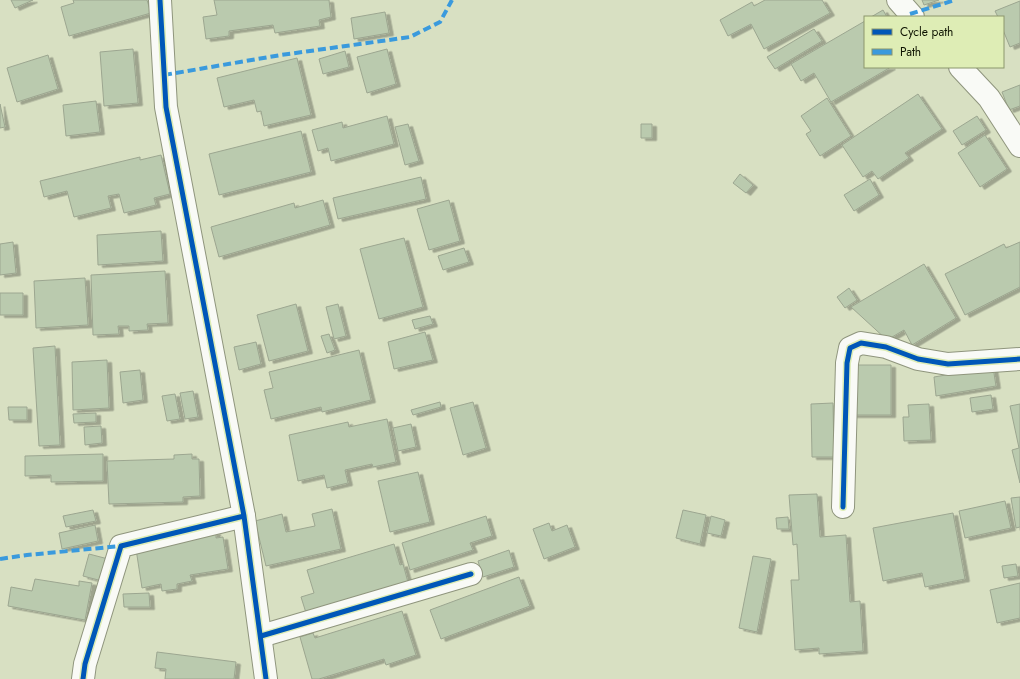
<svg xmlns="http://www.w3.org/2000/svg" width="1020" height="679" font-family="Jost,sans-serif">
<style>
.building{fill:#bacaae;stroke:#9ca690;filter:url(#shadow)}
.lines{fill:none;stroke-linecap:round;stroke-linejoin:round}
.minor-casing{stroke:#8f957d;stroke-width:24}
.tertiary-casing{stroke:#8f957d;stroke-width:24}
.minor{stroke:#f9faf6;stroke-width:22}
.tertiary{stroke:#f9faf6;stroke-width:22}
.quiet{stroke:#3a9add;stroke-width:4;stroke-dasharray:8 4;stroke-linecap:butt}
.cycleway-casing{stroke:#deedb5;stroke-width:8}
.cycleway{stroke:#0057b8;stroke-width:5}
</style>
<defs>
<filter id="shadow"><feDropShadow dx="4.5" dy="2.5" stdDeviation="0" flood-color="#0004"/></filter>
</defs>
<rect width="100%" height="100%" fill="#d8e0c2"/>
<path class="building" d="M11,0H33L15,8Z
M73,0H147L151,13L69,36L61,7L74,3Z
M214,0H329L331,17L319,20L320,26L275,33L273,25L229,31V36L206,39L203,17L217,15Z
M765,0H822L830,13L764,49L751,24L728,36L720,20L752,2L754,6Z
M922,0H939L924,5Z
M1020,1V43L1010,47L1003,30V17H998L995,11Z
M883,10L887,17H871Z
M385,12L389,33L354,39L351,18Z
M865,21V67H891L831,102L814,73L801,81L791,64Z
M814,29L822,41L775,69L767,57Z
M133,49L138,103L104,106L100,52Z
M387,49L396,84L367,93L357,57Z
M345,51L349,67L323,74L319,59Z
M48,55L58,89L17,102L7,68Z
M297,58L311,115L264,126L261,111L257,112L254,100L224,107L217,78Z
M1020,85V106L1009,110L1002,92Z
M918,94L942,129L905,153L909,158L878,179L872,171L863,177L842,145Z
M827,98L851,136L820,156L806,134L811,131L801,116Z
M96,101L100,132L66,136L63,105Z
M0,104L5,127L0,128Z
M387,116L394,144L331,161L328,148L318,151L312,130L342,122L343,128Z
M977,116L986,130L962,145L953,131Z
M408,124L419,161L405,165L395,127Z
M641,124H652V138H641Z
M301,131L311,172L219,195L209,154Z
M985,135L1007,169L980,187L958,153Z
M161,155L170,194L154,198L156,205L124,213L119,194L108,196L111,208L74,217L67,191L44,197L40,181L140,157V160Z
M740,174L753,185L746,193L733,183Z
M421,177L426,199L338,219L333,198Z
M870,179L879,195L854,211L844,195Z
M323,200L330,225L219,257L211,227L294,203L295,208Z
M449,200L460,241L429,250L417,209Z
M161,231L163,261L98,265L97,235Z
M404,238L423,307L379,319L360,249Z
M13,242L16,273L0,275V244Z
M1020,242V287L965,315L945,274L1004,244L1006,248Z
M464,248L469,262L443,270L438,256Z
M924,264L956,318L912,345L904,330L887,340L851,307Z
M165,271L168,323L147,324L148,330L129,331V326H118L119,334L93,335L91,275Z
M85,278L88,325L36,328L34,281Z
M849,288L857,300L845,308L837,297Z
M0,293H23V315H0Z
M296,304L308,351L269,361L257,315Z
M338,304L346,336L334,339L326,307Z
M430,316L433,324L415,329L412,320Z
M425,332L433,360L394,369L388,342Z
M329,334L335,350L327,353L321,336Z
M256,342L261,364L239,370L234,347Z
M55,346L60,445L39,446L33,348Z
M359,350L371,400L322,412L321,407L271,419L264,390L273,388L269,372Z
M107,360L109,408L73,410L72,362Z
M853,365H891V415H852Z
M993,367L996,386L936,396L934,377Z
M140,370L143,400L123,403L120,372Z
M193,391L198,417L185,419L180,393Z
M175,394L180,419L167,421L162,396Z
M991,395L993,409L972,412L970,398Z
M440,402L441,407L413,415L411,410Z
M473,402L486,448L463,455L450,408Z
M833,403L834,457H812L811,404Z
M929,404L931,440L904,441L903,417H909L908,405Z
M1020,404V483L1012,450L1019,448L1010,406Z
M8,407H27V420H9Z
M96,413V422L74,423L73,414Z
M387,419L396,462L373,467L372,464L345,470L348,483L327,488L324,475L298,481L289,435L348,422L349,427Z
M411,424L416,447L398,451L393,428Z
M101,426L102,443L85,445L84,427Z
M103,454V481L51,482V475L25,476V456Z
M192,454V459H199L200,496L183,497V502L109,504L107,461L174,459V455Z
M418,472L430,522L390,532L378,481Z
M817,494L820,537L846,535L850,602L860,601L863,651L819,654V648L795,650L791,580H799L797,544L793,545L789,495Z
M1020,497V527L1016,528L1011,498Z
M1005,501L1011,528L965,538L959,511Z
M332,509L341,549L266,566L255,521L282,514L286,532L315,526L312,514Z
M93,510L96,521L66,527L63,516Z
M683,510L706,515L700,544L676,538Z
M953,513L965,579L925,587L922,573L883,581L873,528Z
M486,516L492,536L470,543L473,550L410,570L402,543Z
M711,516L725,520L721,536L707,533Z
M788,517L789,529H777L776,518Z
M549,523L552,531L567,525L575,547L544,559L533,529Z
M95,525L98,541L62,549L59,533Z
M216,532V538L223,537L228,569L190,575L192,581L177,584V589L162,591L161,584L142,588L136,549Z
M394,544L400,565L403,564L409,586L307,616L301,597L314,593L307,570Z
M509,550L514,567L483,577L478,561Z
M89,554L112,560L106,582L83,576Z
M753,556L771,559L757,632L739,628Z
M1016,564L1018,576L1004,578L1002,566Z
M519,577L530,606L441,639L430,610Z
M35,579L79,586V581L92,583L85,620L8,606L11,587L32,591Z
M1020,583V618L997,623L990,590Z
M149,593L150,607H124L123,594Z
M402,611L416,655L386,665L384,659L319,679H312L300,637L313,633L315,638Z
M157,652L236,662L234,679H165L166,669L155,668Z"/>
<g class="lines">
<defs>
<path id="minor" d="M898,0L913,17
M960,67L989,98L1020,146
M843,507L847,363L850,348L861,343L886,347L918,359L948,364L1020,359
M261,636L471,574
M83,679L85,664L121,546L244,516"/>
<path id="tertiary" d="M160,0L166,107L244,516L266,679"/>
</defs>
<use href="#minor" class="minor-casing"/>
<use href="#tertiary" class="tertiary-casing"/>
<use href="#minor" class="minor"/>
<use href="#tertiary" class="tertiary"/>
<path class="quiet" d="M910,14L955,0
M164,75L281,55L410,37L440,22L452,0
M0,559L27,555L121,546"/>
<defs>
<path id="cycleway" d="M160,0L166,107L244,516L266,679
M843,507L847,363L850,348L861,343L886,347L918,359L948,364L1020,359
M261,636L471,574
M83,679L85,664L121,546L244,516"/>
</defs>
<use href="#cycleway" class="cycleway-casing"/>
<use href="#cycleway" class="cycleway"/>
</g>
<rect x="864" y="16" width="140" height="52" fill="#deedb5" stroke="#8b966d"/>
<rect x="872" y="29" width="20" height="6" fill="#0057b8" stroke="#8b966d"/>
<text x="900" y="36" font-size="12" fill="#0e1301">Cycle path</text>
<rect x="872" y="49" width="20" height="6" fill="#3a9add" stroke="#8b966d"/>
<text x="900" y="56" font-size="12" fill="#0e1301">Path</text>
</svg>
